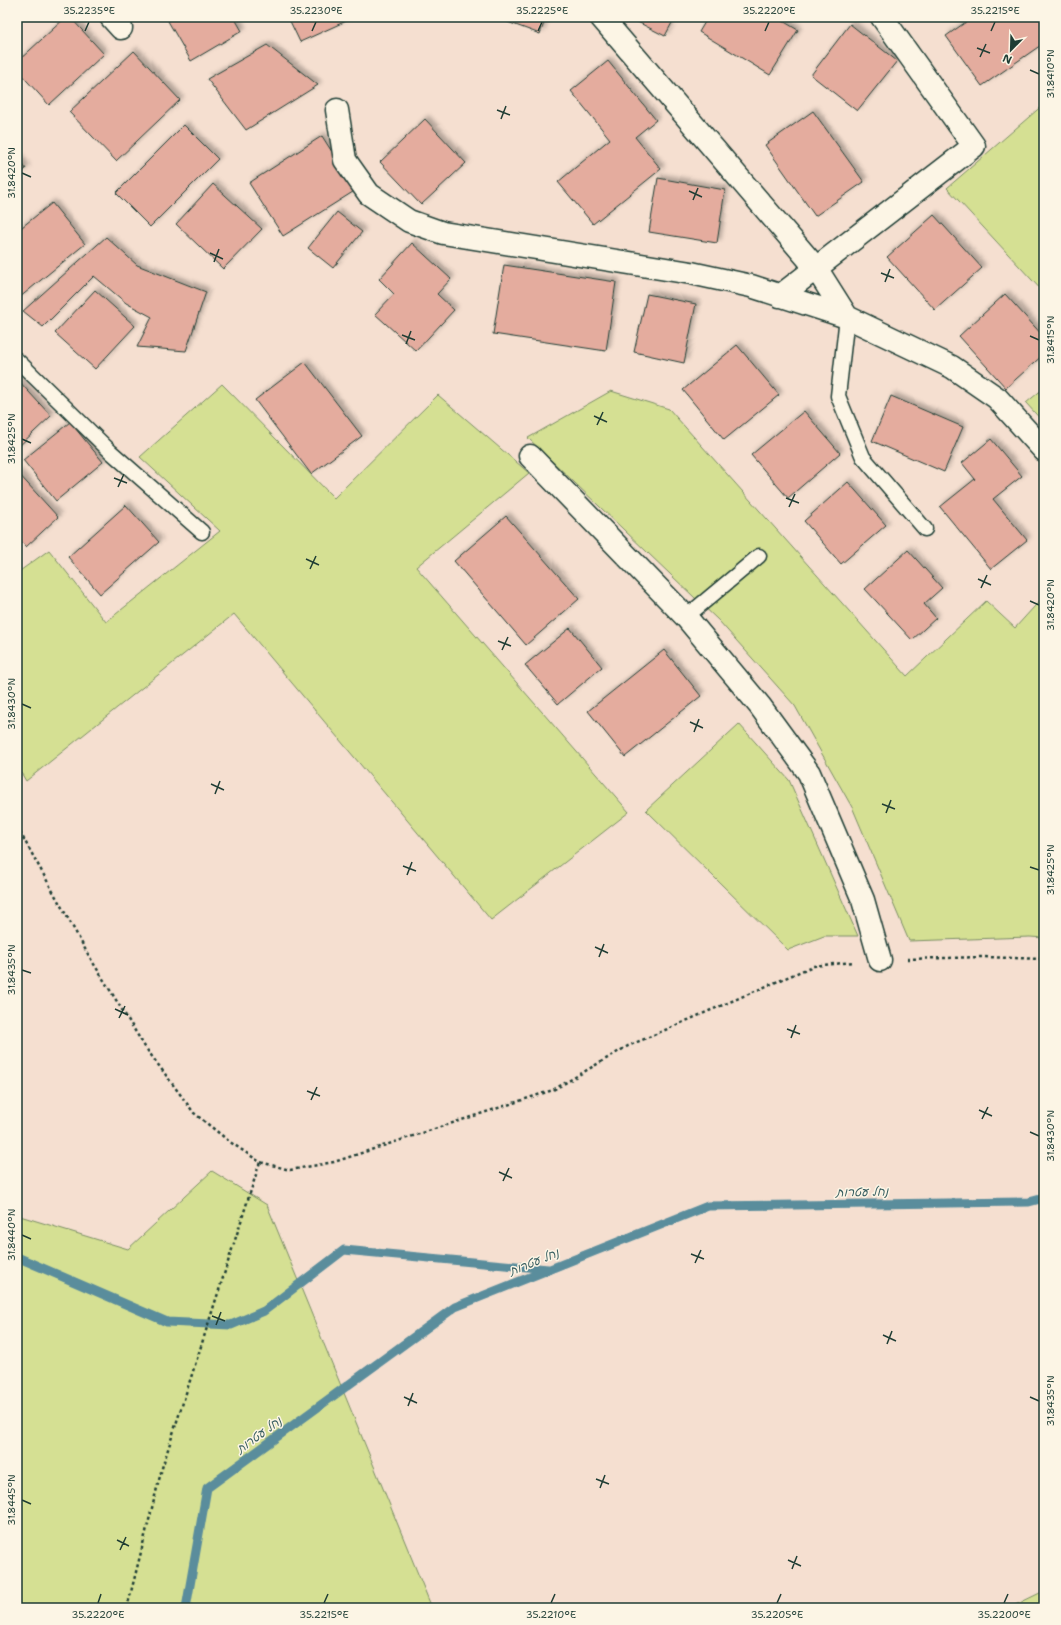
<svg xmlns="http://www.w3.org/2000/svg" width="1061" height="1625" font-family="'Shantell Sans','Playpen Sans Hebrew',sans-serif">
<style>
.green{fill:#d5e093;stroke:#7a8e64}
.lines{fill:none;stroke-linecap:round;stroke-linejoin:round}
.stream{stroke:#5a8d9c;stroke-width:9}
.building{fill:#e4ac9e;stroke:#1f3d34;filter:url(#shadow)}
.service-casing{stroke:#1f3d34;stroke-width:17}
.minor-casing{stroke:#1f3d34;stroke-width:25}
.path{stroke:#1f3d34;stroke-width:2.5;stroke-dasharray:3 3;stroke-linecap:butt}
.service{stroke:#fcf5e5;stroke-width:14}
.minor{stroke:#fcf5e5;stroke-width:22}
.ticks{fill:none;stroke:#1f3d34;stroke-width:1.5}
.labels{text-anchor:middle;dominant-baseline:central;stroke-width:3;stroke-linejoin:round;paint-order:stroke}
.water-label{font-size:12px;font-style:italic;fill:#385e60;stroke:#fcf5e5}
.neatline{fill:none;stroke:#1f3d34;stroke-width:1.5}
.ticks-label{font-size:10px;text-anchor:middle;fill:#1f3d34}
</style>
<defs>
<filter id="shadow"><feDropShadow dx="3.5" dy="-3.5" stdDeviation="2" flood-color="#0004"/></filter>
</defs>
<rect width="100%" height="100%" fill="#f5dfd0"/>
<filter id="ink" filterUnits="userSpaceOnUse"><feTurbulence type="fractalNoise" baseFrequency=".025" numOctaves="2"/><feDisplacementMap in="SourceGraphic" scale="8" xChannelSelector="R" yChannelSelector="G"/><feConvolveMatrix kernelMatrix="1 2 1 2 8 2 1 2 1" color-interpolation-filters="sRGB"/></filter>
<g filter="url(#ink)">
<path class="green" d="M1044,104V293L947,188Z
M222,384L334,498L438,395L529,473L416,567L629,812L491,920L234,614L26,781L17,766V573L49,550L106,622L220,531L140,457Z
M1044,388V423L1026,403Z
M611,391L669,409L907,676L986,601L1015,628L1044,596V938L1030,937L909,941L853,809L795,706L719,621L528,438Z
M739,724L789,780L858,936H824L788,950L646,810Z
M212,1171L267,1205L432,1608H17V1211L20,1216L128,1249Z
M1044,1591V1608H1009Z"/>
<g class="lines">
<path class="stream" d="M17,1257L167,1322L231,1325L264,1311L344,1250L548,1269
M186,1608L207,1488L455,1307L708,1206L1029,1202L1044,1198"/>
</g>
<path class="building" d="M66,17H70L104,54L49,105L17,70V62Z
M175,17H234L242,31L191,61L168,21Z
M288,17H355L300,42Z
M494,17H546L540,34Z
M628,17H675L665,36Z
M708,17H776L798,30L770,75L699,32Z
M973,17H1041L1044,22V43L982,86L946,36Z
M850,24L897,61L857,111L811,75Z
M267,45L318,85L246,130L207,79Z
M134,51L180,100L116,161L69,112Z
M608,61L656,120L635,137L661,169L593,224L558,182L610,139L571,91Z
M813,111L864,182L815,216L765,145Z
M425,119L466,163L421,205L380,162Z
M184,125L218,159L150,227L116,193Z
M322,136L356,190L283,236L249,183Z
M17,156L26,169L17,175Z
M658,178L725,190L717,243L649,232Z
M213,184L262,229L223,269L176,224Z
M52,203L85,244L19,298L17,295V231Z
M337,212L362,232L333,268L308,248Z
M934,215L982,268L935,310L887,257Z
M106,237L137,265L206,292L186,351L137,347L152,317L126,303L94,276L43,327L23,311Z
M412,243L451,279L437,294L454,310L416,351L375,314L394,294L379,279Z
M504,265L616,282L606,351L493,334Z
M95,290L135,326L95,369L55,333Z
M647,294L696,304L684,363L634,352Z
M1005,294L1044,337V354L1006,388L959,336Z
M737,345L779,395L724,440L683,390Z
M305,362L362,436L311,474L255,400Z
M17,379L51,416L17,448Z
M891,396L963,427L944,472L872,441Z
M804,411L840,453L788,498L751,455Z
M70,422L103,462L56,501L23,460Z
M991,439L1022,476L993,499L1027,540L991,569L940,507L975,479L962,463Z
M17,472L58,517L26,547L17,537Z
M848,482L886,525L841,564L804,521Z
M126,505L159,542L100,594L68,557Z
M506,516L579,599L526,645L454,561Z
M908,550L942,588L924,604L936,618L912,640L865,589Z
M570,628L602,667L558,704L525,665Z
M664,650L701,696L625,757L588,711Z"/>
<g class="lines">
<defs>
<path id="service" d="M847,317L838,396L863,457L925,529
M17,360L111,452L202,532
M686,617L759,556"/>
<path id="minor" d="M111,17L121,28
M601,17L816,268L847,317
M337,110L345,160L369,194L409,221L443,233L691,273L751,286L847,317L952,367L997,398L1044,450
M780,296L974,146L882,17
M530,456L686,617L760,706L809,773L863,900L880,960"/>
</defs>
<use href="#service" class="service-casing"/>
<use href="#minor" class="minor-casing"/>
<path class="path" d="M17,827L89,956L145,1047L194,1113L230,1142L260,1162L290,1170L334,1162L553,1090L628,1046L813,966L854,962
M907,959L983,957L1044,959
M127,1608L162,1468L260,1162"/>
<use href="#service" class="service"/>
<use href="#minor" class="minor"/>
</g>
</g>
<path class="ticks" d="M85,31L89,22M312,31L316,22M538,31L542,22M765,31L769,22M991,31L995,22M977,48L990,53M980,57L986,44M1030,70L1039,74M497,110L510,115M501,119L506,106M22,173L31,177M689,191L702,197M693,200L698,188M210,253L223,259M214,262L219,249M881,273L894,278M885,282L890,269M402,335L415,340M1030,336L1039,340M406,344L411,331M594,416L607,422M597,425L603,412M22,439L31,443M114,478L127,483M118,487L124,474M786,498L799,503M789,507L795,494M306,559L319,565M310,569L316,556M978,579L991,585M981,588L987,575M1030,601L1039,605M498,641L511,646M502,650L508,637M22,704L31,708M690,722L703,728M694,732L699,719M211,784L224,790M215,794L220,781M882,804L895,809M886,813L891,800M403,866L416,871M1030,867L1039,870M407,875L412,862M595,947L608,953M599,957L604,944M22,970L31,973M115,1009L128,1015M119,1018L125,1006M787,1029L800,1034M791,1038L796,1025M307,1091L320,1096M311,1100L317,1087M979,1110L992,1116M982,1119L988,1107M1030,1132L1039,1136M499,1172L512,1178M503,1181L509,1168M22,1235L31,1239M691,1254L704,1259M695,1263L701,1250M212,1316L225,1321M216,1325L221,1312M883,1335L896,1341M887,1344L892,1331M404,1397L417,1403M1030,1397L1039,1401M408,1406L413,1393M596,1479L609,1484M600,1488L605,1475M22,1500L31,1504M117,1540L129,1546M120,1550L126,1537M788,1560L801,1566M792,1569L797,1556M98,1603L101,1594M324,1603L328,1594M551,1603L555,1594M777,1603L781,1594M1004,1603L1008,1594"/>
<g class="labels">
<g class="water-label">
<text transform="translate(862 1192) rotate(-1)">נחל עטרות</text>
<text transform="translate(534 1262) rotate(-22)">נחל עטרות</text>
<text transform="translate(259 1435) rotate(-36)">נחל עטרות</text>
</g>
</g>
<rect width="1061" height="1625" fill="none" stroke="#fcf5e5" stroke-width="44"/>
<g transform="translate(1011 50) rotate(203)" stroke="#fcf5e5" stroke-width="3" paint-order="stroke">
<path d="M0-3L7 15L0 10L-7 15Z" fill="#1f3d34"/>
<text y="-6" font-size="11" font-weight="bold" text-anchor="middle" fill="#1f3d34">N</text>
</g>
<rect x="22" y="22" width="1017" height="1581" class="neatline"/>
<g class="ticks-label">
<text x="89" y="14">35.2235°E</text>
<text x="316" y="14">35.2230°E</text>
<text x="542" y="14">35.2225°E</text>
<text x="769" y="14">35.2220°E</text>
<text x="995" y="14">35.2215°E</text>
<text transform="translate(1050 74) rotate(-90)" y="4">31.8410°N</text>
<text transform="translate(11 173) rotate(-90)" y="4">31.8420°N</text>
<text transform="translate(1050 340) rotate(-90)" y="4">31.8415°N</text>
<text transform="translate(11 439) rotate(-90)" y="4">31.8425°N</text>
<text transform="translate(1050 605) rotate(-90)" y="4">31.8420°N</text>
<text transform="translate(11 704) rotate(-90)" y="4">31.8430°N</text>
<text transform="translate(1050 870) rotate(-90)" y="4">31.8425°N</text>
<text transform="translate(11 970) rotate(-90)" y="4">31.8435°N</text>
<text transform="translate(1050 1136) rotate(-90)" y="4">31.8430°N</text>
<text transform="translate(11 1235) rotate(-90)" y="4">31.8440°N</text>
<text transform="translate(1050 1401) rotate(-90)" y="4">31.8435°N</text>
<text transform="translate(11 1500) rotate(-90)" y="4">31.8445°N</text>
<text x="98" y="1618">35.2220°E</text>
<text x="324" y="1618">35.2215°E</text>
<text x="551" y="1618">35.2210°E</text>
<text x="777" y="1618">35.2205°E</text>
<text x="1004" y="1618">35.2200°E</text>
</g>
</svg>
